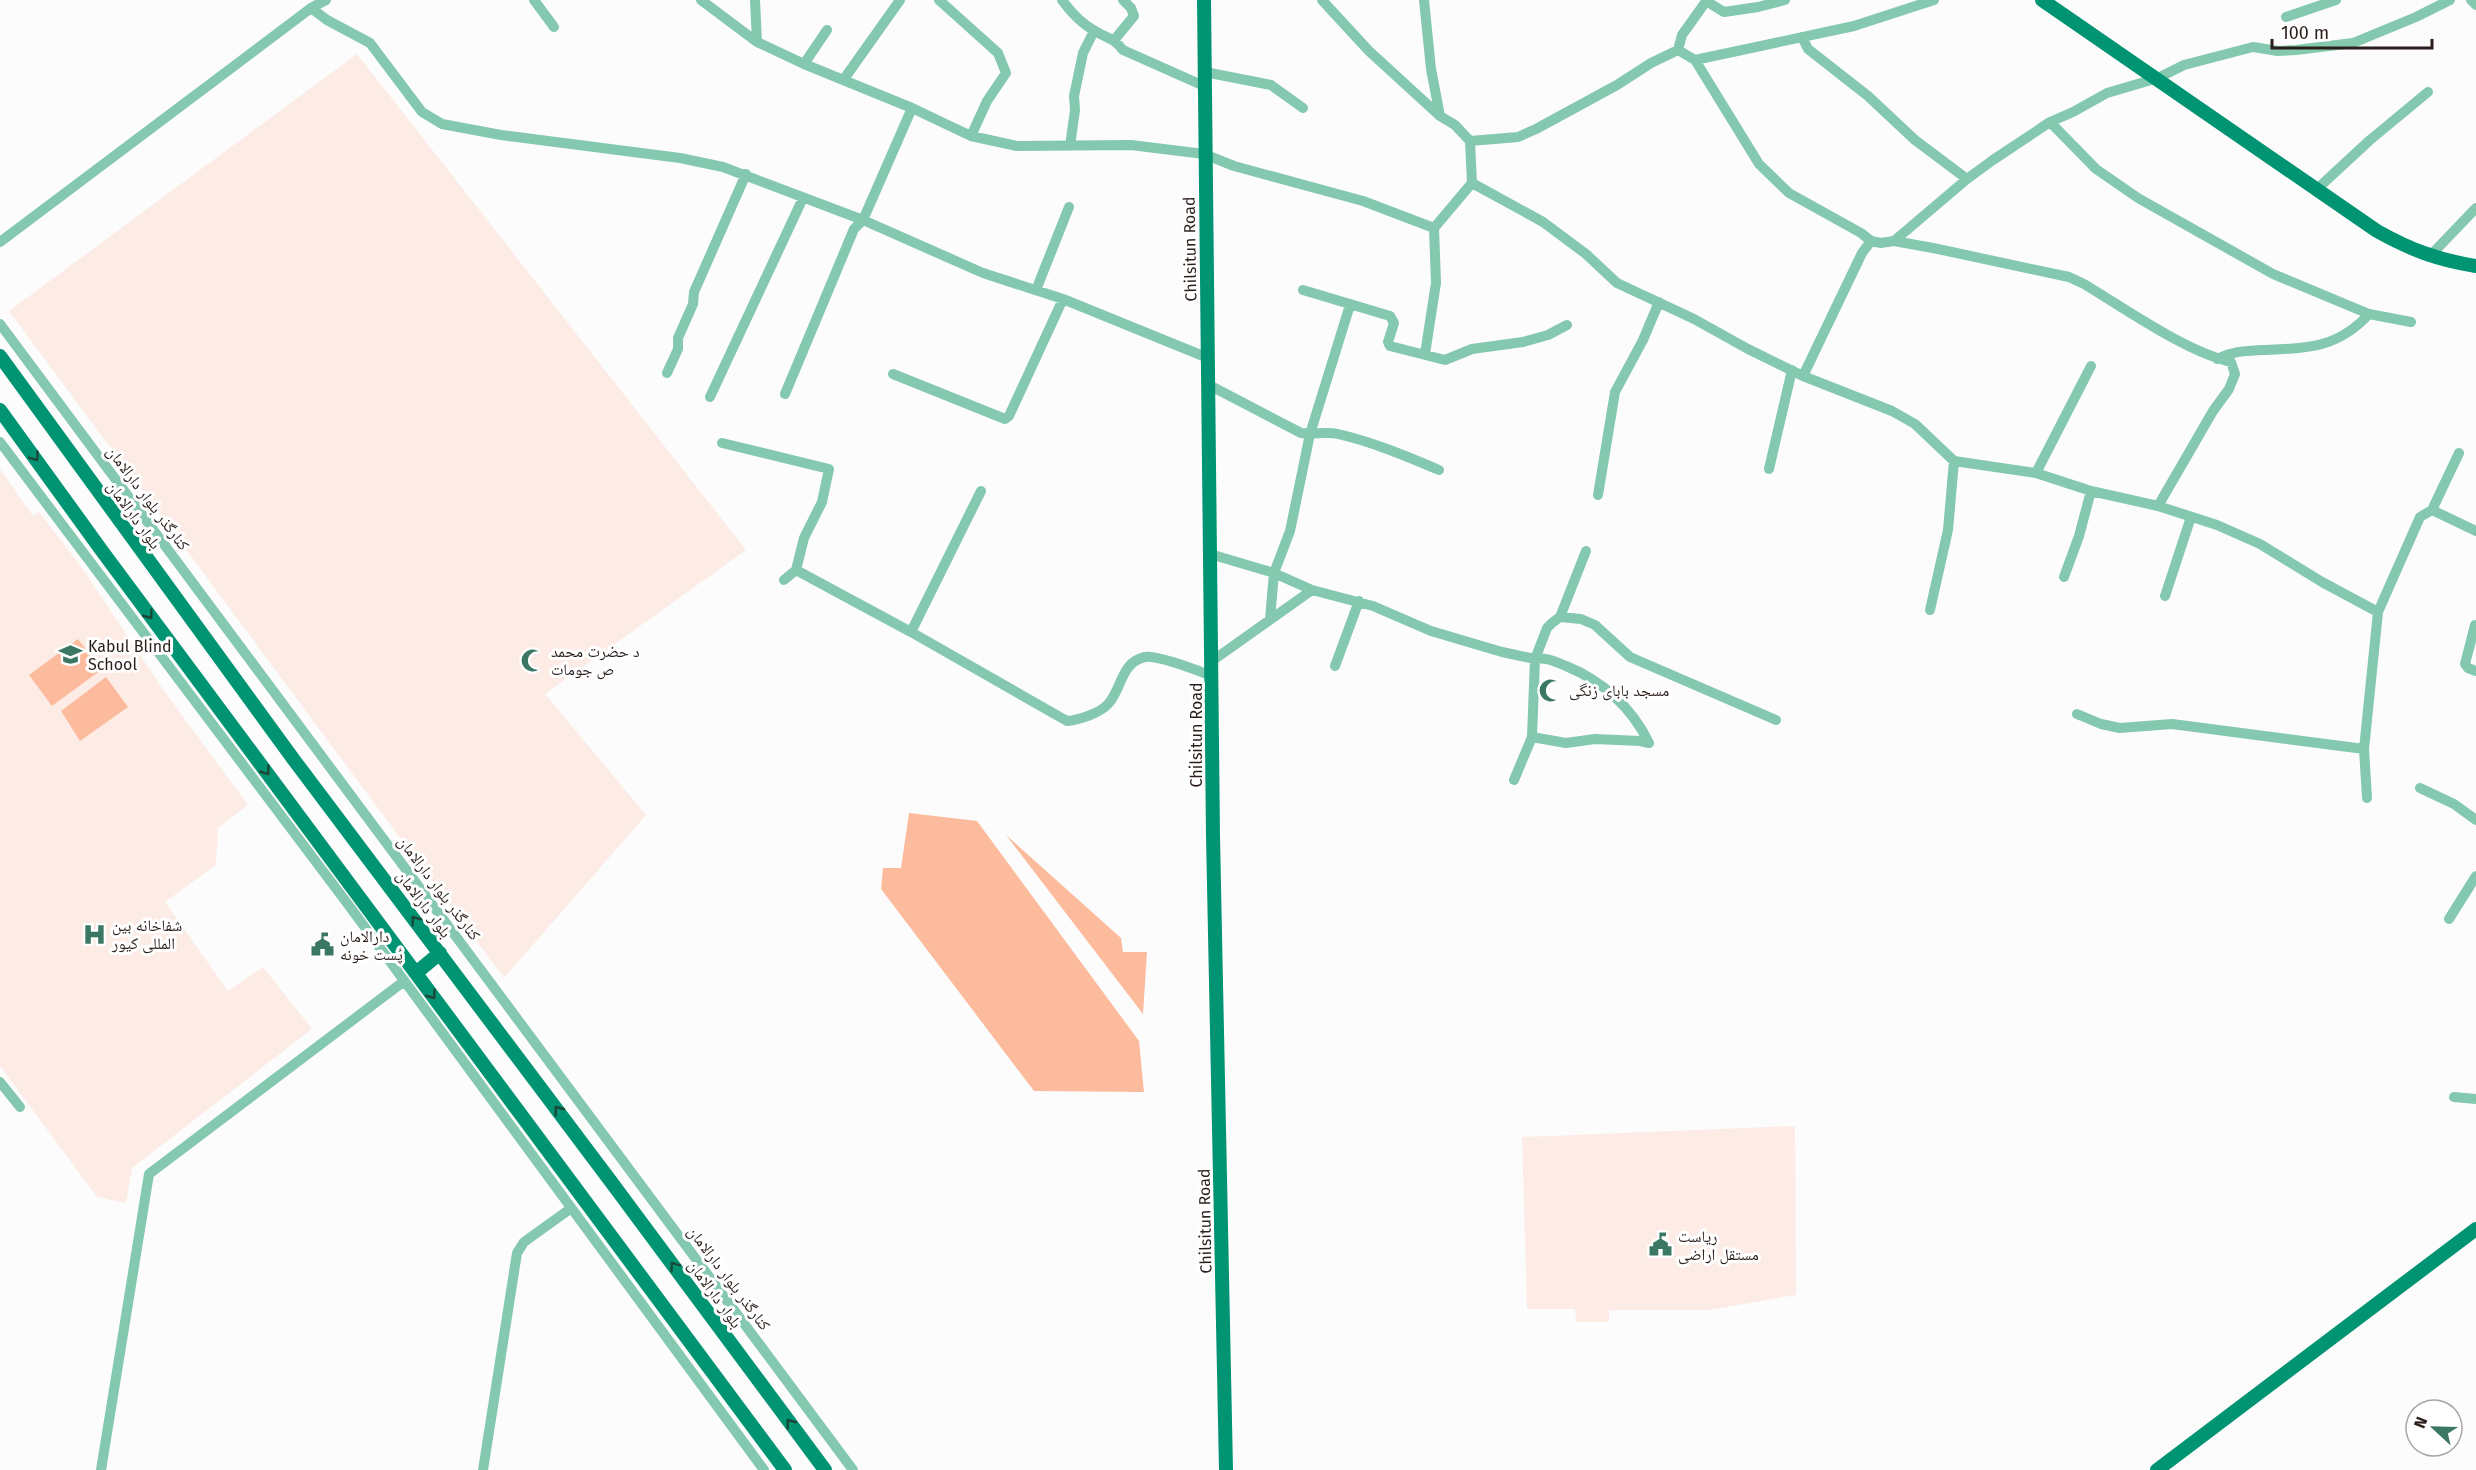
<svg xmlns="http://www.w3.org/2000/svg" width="2476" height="1470" font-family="'Fira Sans','Noto Naskh Arabic',sans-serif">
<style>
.built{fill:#fcece5}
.green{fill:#fcbb9c}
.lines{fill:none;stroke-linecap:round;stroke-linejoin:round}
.minor{stroke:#84c8af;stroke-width:10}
.major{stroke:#019473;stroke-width:14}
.oneway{stroke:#1b4738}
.labels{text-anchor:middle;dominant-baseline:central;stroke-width:6;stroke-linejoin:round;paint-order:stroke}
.street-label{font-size:16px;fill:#291e19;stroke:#fff}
.poi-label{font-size:16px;fill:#291e19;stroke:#fff;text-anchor:start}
</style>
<rect width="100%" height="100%" fill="#fcfcfc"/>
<path class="built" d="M357,54L746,550L545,694L646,815L504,978L9,311Z
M0,469L33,516L39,512L80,565L162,688L248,805L218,828L216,865L165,902L228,991L263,967L312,1029L132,1168L126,1203L97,1197L0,1066Z
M1795,1126L1796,1295L1709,1310H1609V1322H1576L1575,1309H1527L1522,1137Z"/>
<path class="green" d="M78,639L101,670L52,706L29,675Z
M106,677L128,707L80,741L61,711Z
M909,813L977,821L1139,1041L1144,1092L1034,1091L881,889L883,868H901Z
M1006,835L1121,938L1123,952H1147L1143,1014Z"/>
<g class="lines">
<path class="minor" d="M534,0L554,27
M701,0L757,42L804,64L912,108L971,136L1017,146L1131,145L1204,154L1234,166L1363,201L1434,228
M755,0L757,42
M939,0L998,53L1006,73L987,101L971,136
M1062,0C1070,11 1082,24 1095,31C1108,39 1113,37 1123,50L1204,86
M1322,0L1369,51L1440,116L1455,125L1470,141L1472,183L1434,228L1436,283L1425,354
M1424,0L1431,69L1440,116
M2471,0L2476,5
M1706,1L1724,12L1758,7L1785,0
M311,8L327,20L370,43L422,112L442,124L501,135L680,158L723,167L863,220L983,273L1063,299L1208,358
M2286,17L2336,0
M1802,37L1808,49L1868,96L1915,140L1967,179
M1115,39L1134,16L1131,8L1123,0
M1678,50L1682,35L1707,0
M1695,60L1759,164L1789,193L1861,233L1871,241
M804,64L827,30
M1205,72L1271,85L1303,108
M844,79L900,0
M2050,122L2096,169L2138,198L2273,274L2369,314L2411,322
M1470,141L1518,137L1536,129L1617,85L1651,63L1678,50L1695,60L1854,26L1934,0
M1070,146L1075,110L1074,96L1083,53L1094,31
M1472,183L1543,222L1586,254L1617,283L1694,319L1748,349L1803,376L1892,411L1915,424L1954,461L2036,473L2091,491L2158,506L2217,525L2260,544L2322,582L2378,612
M2317,189L2370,140L2428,92
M1894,241L1967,179L1993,160L2050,122L2073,112L2107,93L2158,78L2184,65L2253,47L2278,51L2296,50L2353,43L2416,17L2450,0
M0,242L311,8L326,0
M2429,257L2476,208
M1036,290L1069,207
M1303,290L1390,316L1394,323L1388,342L1390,346L1445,360L1472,349L1523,342L1548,335L1567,325
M0,324L853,1470
M2217,359C2233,351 2245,351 2262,350C2307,348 2337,349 2369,314
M667,373L678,349V338L693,304L694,292L746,174
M893,374L1005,419L1009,416L1063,299
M1803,376L1862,253L1871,241L1881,243L1894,241L1933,248L2069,277L2084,284C2124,308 2186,352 2231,362L2235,374L2229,389L2213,411L2158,506
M1209,385L1301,433C1313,435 1326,431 1338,434C1373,442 1406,456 1439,470
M785,394L854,229L863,220L912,108
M710,397L803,198
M0,442L350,907L764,1470
M722,443L829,469L822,502L804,538L796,570L784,580
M1769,469L1792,370
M2036,473L2091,366
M1598,495L1615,392L1643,340L1659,302
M2432,510L2476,531
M1210,554L1274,573L1312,590L1373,606L1431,631L1502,652L1535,659L1532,737L1514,780
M796,570L911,632L1067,721C1079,720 1101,713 1109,703C1122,688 1121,662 1145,657C1158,655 1199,671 1212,676
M2064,577L2079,536L2091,491
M2165,596L2191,517
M1930,610L1948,530L1954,461
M1560,617L1586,551
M1270,619L1274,573L1290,531L1310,434L1350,305
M2475,625L2465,664L2468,668L2476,671
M911,632L981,491
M1212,661L1312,590
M1335,666L1359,601
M2077,714L2101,724L2120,728L2172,724L2364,749
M1532,737L1566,743L1595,739L1640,741L1649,743
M1649,743C1632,708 1603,681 1566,666C1555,662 1547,657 1535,659L1547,628L1552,623L1560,617L1581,619L1595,625L1630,657L1776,720
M2420,788L2454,804L2476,820
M2367,798L2364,749L2378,612L2420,517L2432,510L2459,453
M2449,919L2476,876
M430,939L442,918
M0,1082L20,1107
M2454,1097L2476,1099
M101,1470L149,1174L403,982
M483,1470L517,1253L524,1242L570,1209"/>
<path class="major" d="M1204,0L1213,836L1226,1470
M2042,0L2377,231C2411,250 2438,260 2476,266
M0,356L294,760L612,1183L825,1470
M0,410L102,551L785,1470
M416,973L440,953
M2157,1470L2476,1229"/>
</g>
<defs><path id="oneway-chevron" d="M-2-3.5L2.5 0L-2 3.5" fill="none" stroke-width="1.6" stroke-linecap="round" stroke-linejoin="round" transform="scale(1.5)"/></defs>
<g class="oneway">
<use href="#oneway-chevron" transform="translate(35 457) rotate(54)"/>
<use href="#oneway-chevron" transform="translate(149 615) rotate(53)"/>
<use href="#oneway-chevron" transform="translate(266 771) rotate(53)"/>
<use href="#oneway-chevron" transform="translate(415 920) rotate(-127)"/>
<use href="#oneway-chevron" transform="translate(432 995) rotate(53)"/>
<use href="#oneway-chevron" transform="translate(558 1110) rotate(-127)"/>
<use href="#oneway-chevron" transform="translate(674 1266) rotate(-126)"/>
<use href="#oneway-chevron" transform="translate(790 1423) rotate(-127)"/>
</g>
<defs>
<symbol id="school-bare" viewBox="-9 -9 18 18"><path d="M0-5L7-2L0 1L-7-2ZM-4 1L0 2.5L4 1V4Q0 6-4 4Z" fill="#3b7864" stroke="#fff" stroke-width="2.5" paint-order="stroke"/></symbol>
<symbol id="mosque-bare" viewBox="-9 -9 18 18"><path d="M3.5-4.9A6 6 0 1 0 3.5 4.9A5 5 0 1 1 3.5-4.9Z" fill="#3b7864" stroke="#fff" stroke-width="2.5" paint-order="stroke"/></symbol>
<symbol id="hospital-bare" viewBox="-9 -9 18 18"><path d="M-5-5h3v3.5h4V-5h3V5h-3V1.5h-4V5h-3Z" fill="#3b7864" stroke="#fff" stroke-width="2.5" paint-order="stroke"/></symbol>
<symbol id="civic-bare" viewBox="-9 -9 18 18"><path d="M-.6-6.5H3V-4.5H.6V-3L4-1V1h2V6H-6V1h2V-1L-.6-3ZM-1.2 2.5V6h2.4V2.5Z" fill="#3b7864" stroke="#fff" stroke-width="2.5" paint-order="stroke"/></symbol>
</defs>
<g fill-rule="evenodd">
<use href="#school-bare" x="54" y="638" width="33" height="33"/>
<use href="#mosque-bare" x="516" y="644" width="33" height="33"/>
<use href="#mosque-bare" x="1534" y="674" width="33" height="33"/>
<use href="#hospital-bare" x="78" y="918" width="33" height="33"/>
<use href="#civic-bare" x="306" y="928" width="33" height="33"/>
<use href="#civic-bare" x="1644" y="1228" width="33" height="33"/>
</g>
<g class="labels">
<g class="street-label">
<text transform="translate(1190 249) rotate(-91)">Chilsitun Road</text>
<text transform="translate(148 498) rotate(53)">کنارگذر بلوار دارالامان</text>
<text transform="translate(134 515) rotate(54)">بلوار دارالامان</text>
<text transform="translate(1196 735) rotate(-90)">Chilsitun Road</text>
<text transform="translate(439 888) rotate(53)">کنارگذر بلوار دارالامان</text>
<text transform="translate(424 904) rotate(53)">بلوار دارالامان</text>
<text transform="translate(1205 1221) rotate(-91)">Chilsitun Road</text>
<text transform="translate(729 1278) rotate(53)">کنارگذر بلوار دارالامان</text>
<text transform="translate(715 1294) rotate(54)">بلوار دارالامان</text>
</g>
<g class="poi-label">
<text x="88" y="646">Kabul Blind<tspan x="88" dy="18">School</tspan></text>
<text x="551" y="651">د حضرت محمد<tspan x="551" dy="18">ص جومات</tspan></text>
<text x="1569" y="690">مسجد بابای زنگی</text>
<text x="112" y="925">شفاخانه بین<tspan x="112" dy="18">المللی کیور</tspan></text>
<text x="340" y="936">دارالامان<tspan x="340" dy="18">پُست خونه</tspan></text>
<text x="1678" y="1236">ریاست<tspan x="1678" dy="18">مستقل اراضی</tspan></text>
</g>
</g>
<g transform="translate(2434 1428) rotate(292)"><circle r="28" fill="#ffffff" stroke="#a9a5a3" stroke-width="1.5"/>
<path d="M0-4.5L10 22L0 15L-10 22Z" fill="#3b7864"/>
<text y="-9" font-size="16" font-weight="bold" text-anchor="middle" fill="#291e19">N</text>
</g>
<path d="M2272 39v9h160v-9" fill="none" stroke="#291e19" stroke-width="3"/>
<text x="2281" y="39" font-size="18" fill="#291e19" stroke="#ffffff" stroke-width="4.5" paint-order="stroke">100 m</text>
</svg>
